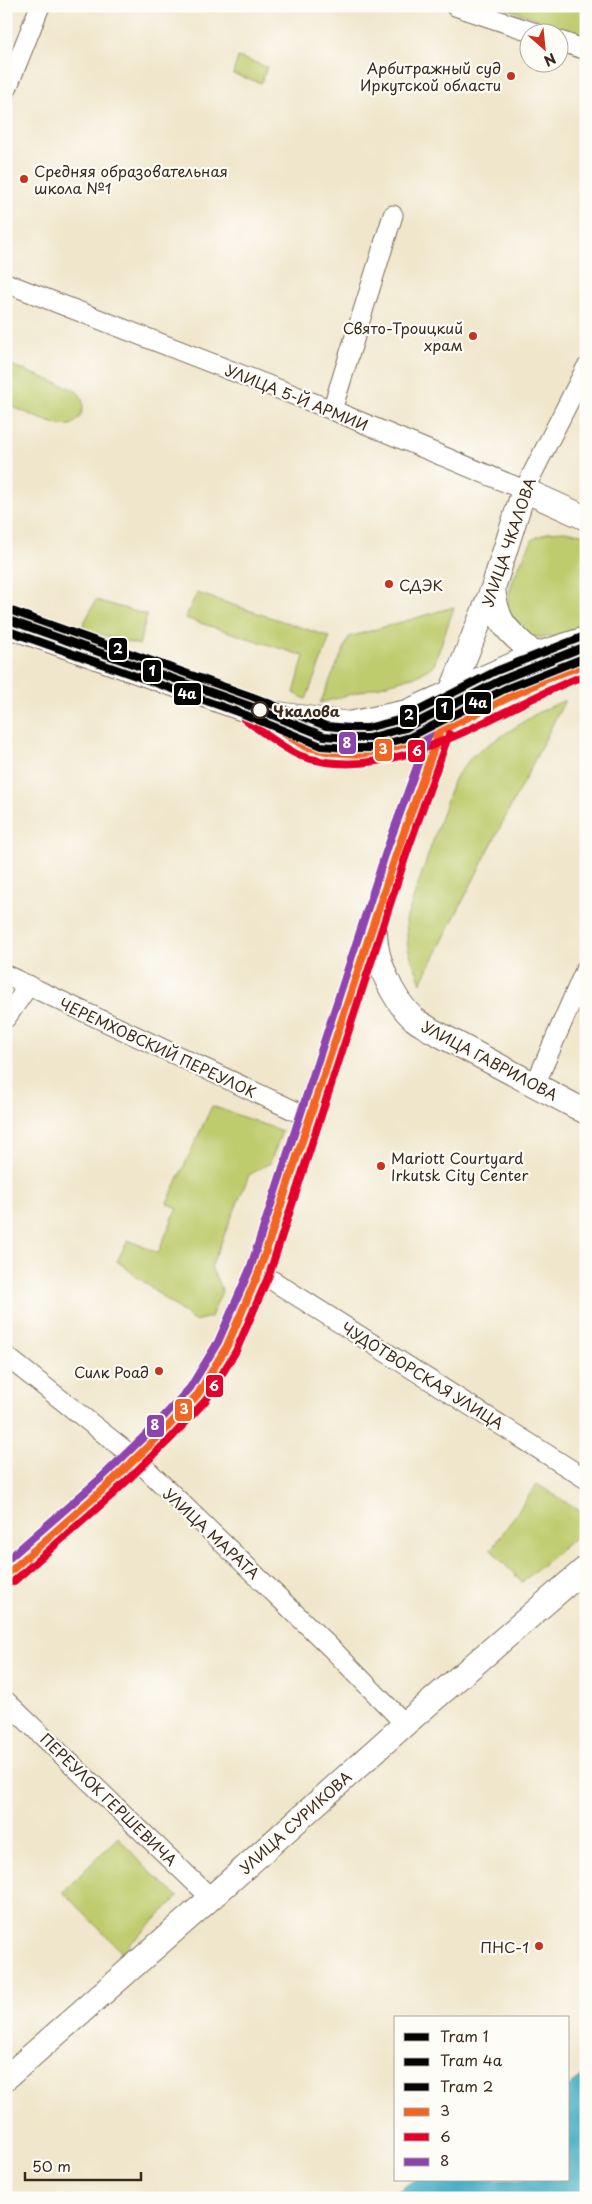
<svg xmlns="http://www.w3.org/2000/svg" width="592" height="2204" font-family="'Playpen Sans',sans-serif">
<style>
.green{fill:#bfcc6e;stroke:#7d7b46}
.water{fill:#44adc3;stroke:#406c70}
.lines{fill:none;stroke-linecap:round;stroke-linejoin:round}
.minor-casing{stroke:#7a6c5b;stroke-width:21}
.major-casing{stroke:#7a6c5b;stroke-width:26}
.minor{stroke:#fff;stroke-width:19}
.major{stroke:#fff;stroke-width:24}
.bus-1-casing{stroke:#fdfcf7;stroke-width:11}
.bus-2-casing{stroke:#fdfcf7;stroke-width:11}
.bus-3-casing{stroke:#fdfcf7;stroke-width:11}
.bus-1{stroke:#f26522;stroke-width:8}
.bus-2{stroke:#e4002b;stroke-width:8}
.bus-3{stroke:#8e44ad;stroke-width:8}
.tram-1-casing{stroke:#fdfcf7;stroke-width:11}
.tram-2-casing{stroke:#fdfcf7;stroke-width:11}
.tram-3-casing{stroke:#fdfcf7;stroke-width:11}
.tram-1{stroke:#050505;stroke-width:8}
.tram-2{stroke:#050505;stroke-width:8}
.tram-3{stroke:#050505;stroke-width:8}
.poi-dot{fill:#c8321e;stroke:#fdfcf7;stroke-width:2}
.stop-dot{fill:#fdfcf7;stroke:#3b2a1e;stroke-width:2.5}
.labels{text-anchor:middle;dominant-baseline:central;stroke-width:4.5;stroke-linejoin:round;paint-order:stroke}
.poi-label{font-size:15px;fill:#3b2a1e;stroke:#fdfcf7;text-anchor:end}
.street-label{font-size:15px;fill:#3b2a1e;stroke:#fdfcf7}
.stop-label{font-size:15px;font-weight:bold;fill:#3b2a1e;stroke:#fdfcf7;text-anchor:start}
.line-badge{stroke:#fdfcf7;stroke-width:2}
.badge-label{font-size:14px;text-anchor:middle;font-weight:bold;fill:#fff}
</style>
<rect width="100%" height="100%" fill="#fdfcf7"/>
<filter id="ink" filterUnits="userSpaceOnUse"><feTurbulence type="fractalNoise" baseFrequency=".02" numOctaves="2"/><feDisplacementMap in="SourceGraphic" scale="10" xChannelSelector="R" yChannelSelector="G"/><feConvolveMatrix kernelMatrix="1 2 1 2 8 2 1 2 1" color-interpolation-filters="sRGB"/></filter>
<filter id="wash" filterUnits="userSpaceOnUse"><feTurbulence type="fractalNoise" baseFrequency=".0096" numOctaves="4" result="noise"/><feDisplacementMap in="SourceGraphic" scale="20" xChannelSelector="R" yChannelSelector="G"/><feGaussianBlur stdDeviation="1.12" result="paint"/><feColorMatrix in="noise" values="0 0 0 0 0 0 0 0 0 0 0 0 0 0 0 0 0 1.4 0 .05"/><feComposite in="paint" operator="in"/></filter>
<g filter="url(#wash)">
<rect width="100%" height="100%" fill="#f0e6cb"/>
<path class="green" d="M500,6H586V36Z
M238,57L267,67L261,83L233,74Z
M6,363L75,390C82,396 85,402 82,411C81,417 76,423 70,425C58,429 19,409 6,404Z
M565,531L586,535V627L552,637H531C525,631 515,624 511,617C500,595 523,559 533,539L549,532Z
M197,593L330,637L306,699L294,693L304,656L185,618Z
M96,600L147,615L139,645L81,629Z
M454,607L434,665L419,675L320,703L349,637Z
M565,700L421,983L408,949L406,920L454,779L474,754L537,713Z
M212,1106L282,1131L270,1163L249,1175L211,1267L222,1291L211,1317L194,1321L117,1261L128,1240L158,1253L177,1208L167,1203Z
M537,1484L586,1515V1528L522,1582L491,1550Z
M118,1837L145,1867L178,1897L122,1952L63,1892Z"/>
<path class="water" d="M586,2074V2198H388L414,2180H568V2087Z"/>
</g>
<g filter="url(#ink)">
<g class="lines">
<defs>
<path id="minor" d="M455,6L533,32
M560,41L586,50
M6,91L40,6
M6,283L332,410L524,490L586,368
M332,410L393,215
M6,975L310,1118
M6,1018L29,985
M535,1085L586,968
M259,1272L586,1479
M6,1356L136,1459L336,1653L405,1724
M6,1701L211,1898"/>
<path id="major" d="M493,588C497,626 508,630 535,655
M6,625L249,711L304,746L331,752L360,754L392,748L440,731L553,676L586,664
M451,692L493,588L524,490L586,518
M256,711L349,724L407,712L535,655L586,639
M375,929C374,958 392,999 414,1019C419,1023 425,1026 431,1030L586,1112
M6,1575C59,1527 115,1483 164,1431C177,1417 191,1404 202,1388C227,1353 244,1312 259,1272L397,852L440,731L459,696L475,682
M6,2078L211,1898L405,1724L586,1568"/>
</defs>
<use href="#minor" class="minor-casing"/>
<use href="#major" class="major-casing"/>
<use href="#minor" class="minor"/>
<use href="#major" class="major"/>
<defs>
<path id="bus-1" d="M249,711L304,746L331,752L360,754L392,748L440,731L553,676L586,664
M6,1575L106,1487L164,1431L198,1394L227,1346L259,1272L397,852L440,731"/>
<path id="bus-2" d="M244,719C259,729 285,750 301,756C397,789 499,706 586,675
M13,1582L113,1494L171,1438L206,1400L236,1351L269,1275L406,855L449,734"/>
<path id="bus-3" d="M254,703C269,712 293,731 309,737C386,764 479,699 547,668C558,663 571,659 583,655
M6,1561L100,1479L157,1424L190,1388L218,1342L250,1269L387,849L431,728"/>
</defs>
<use href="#bus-1" class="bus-1-casing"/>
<use href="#bus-2" class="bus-2-casing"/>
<use href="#bus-3" class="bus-3-casing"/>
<use href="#bus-1" class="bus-1"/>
<use href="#bus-2" class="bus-2"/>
<use href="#bus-3" class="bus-3"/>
<defs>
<path id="tram-1" d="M6,619L250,706L324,736L349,738H368L406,728L501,680L586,646"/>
<path id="tram-2" d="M6,630L246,715L321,746L348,748H370L410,737L505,689L586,657"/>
<path id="tram-3" d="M9,610L253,697L326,726L349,728H367L402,719L496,671L582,637"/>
</defs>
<use href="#tram-1" class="tram-1-casing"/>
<use href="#tram-2" class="tram-2-casing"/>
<use href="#tram-3" class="tram-3-casing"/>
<use href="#tram-1" class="tram-1"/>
<use href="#tram-2" class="tram-2"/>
<use href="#tram-3" class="tram-3"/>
</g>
</g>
<g class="poi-dot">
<circle cx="511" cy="76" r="5"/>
<circle cx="24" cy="179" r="5"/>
<circle cx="473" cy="336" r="5"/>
<circle cx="389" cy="584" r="5"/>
<circle cx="381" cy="1166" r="5"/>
<circle cx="159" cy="1371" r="5"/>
<circle cx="539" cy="1946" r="5"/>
</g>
<circle class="stop-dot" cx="260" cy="710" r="8"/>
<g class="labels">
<g class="poi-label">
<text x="501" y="67">Арбитражный суд<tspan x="501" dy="17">Иркутской области</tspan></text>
<text x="34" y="170" text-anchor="start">Средняя образовательная<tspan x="34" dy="17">школа №1</tspan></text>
<text x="463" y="327">Свято-Троицкий<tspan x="463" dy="17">храм</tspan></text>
<text x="399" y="584" text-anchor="start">СДЭК</text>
<text x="391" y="1157" text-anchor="start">Mariott Courtyard<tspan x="391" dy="17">Irkutsk City Center</tspan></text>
<text x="149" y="1371">Силк Роад</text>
<text x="529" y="1946">ПНС-1</text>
</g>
<g class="street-label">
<text transform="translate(297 397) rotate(22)">УЛИЦА 5-Й АРМИИ</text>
<text transform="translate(508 542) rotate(-71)">УЛИЦА ЧКАЛОВА</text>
<text transform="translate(158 1047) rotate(25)">ЧЕРЕМХОВСКИЙ ПЕРЕУЛОК</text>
<text transform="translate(490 1060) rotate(28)">УЛИЦА ГАВРИЛОВА</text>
<text transform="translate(423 1375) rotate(32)">ЧУДОТВОРСКАЯ УЛИЦА</text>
<text transform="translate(212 1533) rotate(43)">УЛИЦА МАРАТА</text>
<text transform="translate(109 1799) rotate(44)">ПЕРЕУЛОК ГЕРШЕВИЧА</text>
<text transform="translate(295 1822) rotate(-42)">УЛИЦА СУРИКОВА</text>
</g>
<g class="stop-label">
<text x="273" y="710">Чкалова</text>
</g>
</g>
<g class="line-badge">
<rect x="108" y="637" width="20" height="24" rx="5" fill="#050505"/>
<rect x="142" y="659" width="20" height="24" rx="5" fill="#050505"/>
<rect x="173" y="682" width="29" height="24" rx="5" fill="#050505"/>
<rect x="464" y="691" width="28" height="24" rx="5" fill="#050505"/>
<rect x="435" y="697" width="19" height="24" rx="5" fill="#050505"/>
<rect x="399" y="704" width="19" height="24" rx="5" fill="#050505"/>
<rect x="338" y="731" width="19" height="24" rx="5" fill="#8e44ad"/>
<rect x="374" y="738" width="19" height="24" rx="5" fill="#f26522"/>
<rect x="407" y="739" width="19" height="24" rx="5" fill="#e4002b"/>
<rect x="205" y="1374" width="19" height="24" rx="5" fill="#e4002b"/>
<rect x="174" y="1398" width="19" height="24" rx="5" fill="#f26522"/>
<rect x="146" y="1414" width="19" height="24" rx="5" fill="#8e44ad"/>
</g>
<g class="badge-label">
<text x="118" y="654">2</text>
<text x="152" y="676">1</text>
<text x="187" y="699">4a</text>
<text x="478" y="708">4a</text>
<text x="444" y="713">1</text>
<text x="409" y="720">2</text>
<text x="347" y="748">8</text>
<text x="383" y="754">3</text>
<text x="417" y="756">6</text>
<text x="214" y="1391">6</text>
<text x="184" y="1414">3</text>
<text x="155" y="1430">8</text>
</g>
<rect width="592" height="2204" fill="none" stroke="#fdfcf7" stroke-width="25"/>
<rect x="394" y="2016" width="175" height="165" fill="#fdfcf7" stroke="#afa8a0"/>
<rect x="404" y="2033" width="25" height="8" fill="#050505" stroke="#afa8a0"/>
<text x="440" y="2042" font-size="15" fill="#3b2a1e">Tram 1</text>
<rect x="404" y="2058" width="25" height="8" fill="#050505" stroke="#afa8a0"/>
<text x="440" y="2066" font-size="15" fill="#3b2a1e">Tram 4a</text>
<rect x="404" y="2083" width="25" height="8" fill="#050505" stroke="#afa8a0"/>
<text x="440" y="2092" font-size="15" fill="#3b2a1e">Tram 2</text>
<rect x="404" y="2108" width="25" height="8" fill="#f26522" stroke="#afa8a0"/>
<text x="440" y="2116" font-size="15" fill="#3b2a1e">3</text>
<rect x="404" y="2133" width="25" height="8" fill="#e4002b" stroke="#afa8a0"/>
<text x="440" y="2142" font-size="15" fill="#3b2a1e">6</text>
<rect x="404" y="2158" width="25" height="8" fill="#8e44ad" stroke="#afa8a0"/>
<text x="440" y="2166" font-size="15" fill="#3b2a1e">8</text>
<g transform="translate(544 48) rotate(153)"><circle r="24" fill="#fdfcf7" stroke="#afa8a0"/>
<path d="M0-4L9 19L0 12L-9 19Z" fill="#c8321e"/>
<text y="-8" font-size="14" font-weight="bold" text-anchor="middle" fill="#3b2a1e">N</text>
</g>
<path d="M25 2172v8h116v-8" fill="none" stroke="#3b2a1e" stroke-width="2.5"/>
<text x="32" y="2172" font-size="15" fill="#3b2a1e" stroke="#fdfcf7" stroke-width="4" paint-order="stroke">50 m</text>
</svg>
